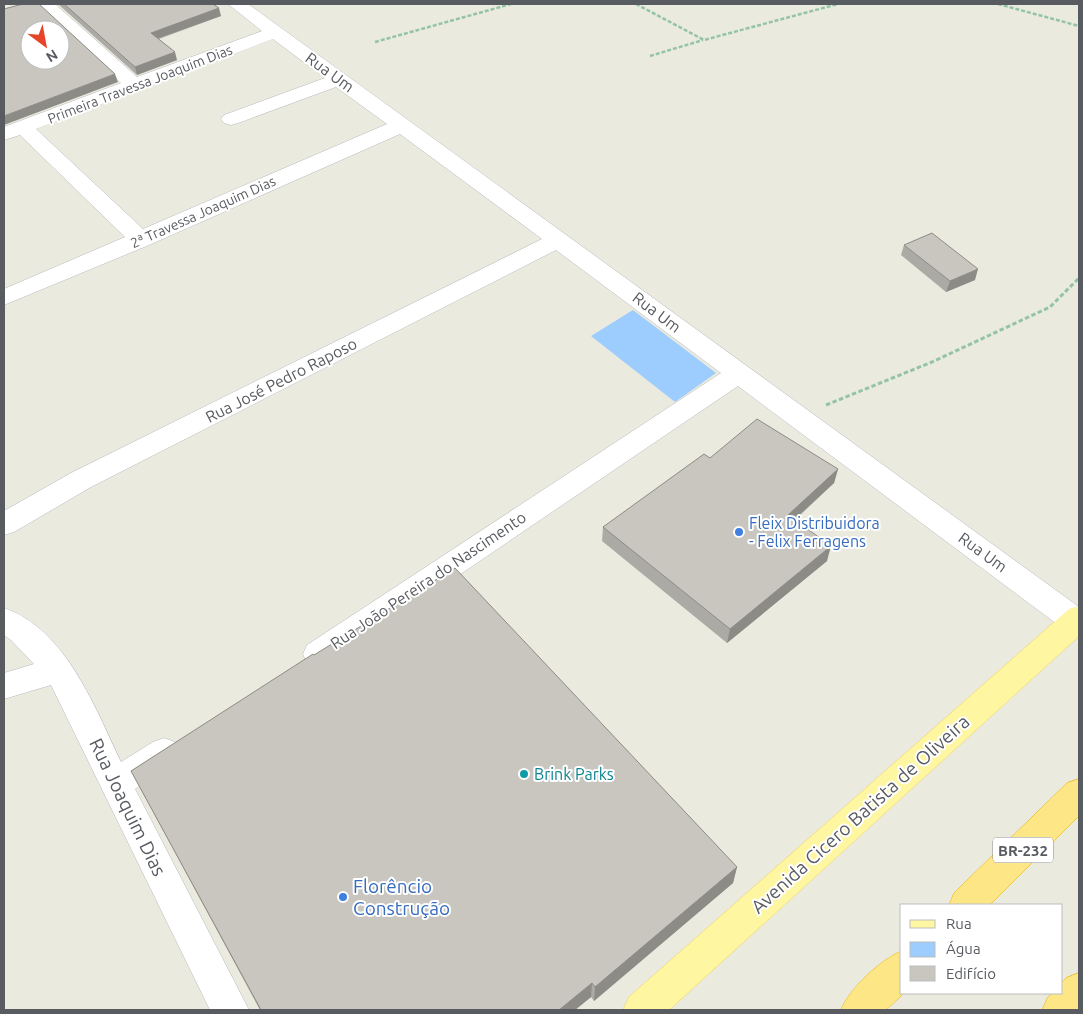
<svg xmlns="http://www.w3.org/2000/svg" width="1083" height="1014" font-family="Ubuntu,sans-serif">
<style>
.water{fill:#9ccdfe}
.lines{fill:none;stroke-linecap:round;stroke-linejoin:round}
.minor-casing{stroke:#b7b9be;stroke-width:1}
.major-casing{stroke:#f0cf54;stroke-width:1}
.highway-casing{stroke:#e9b002;stroke-width:1}
.path-far1{stroke:#94c4a5;stroke-width:2.5;stroke-dasharray:4 2;stroke-linecap:butt}
.path{stroke:#94c4a5;stroke-width:3;stroke-dasharray:4.5 2.5;stroke-linecap:butt}
.minor{fill:#fff;fill-rule:evenodd}
.major{fill:#fef6a1;fill-rule:evenodd}
.highway{fill:#fce686;fill-rule:evenodd}
.wall{fill:#acaaa4}
.shaded-wall{fill:#8c8b86}
.building{fill:#c8c6bf;stroke:#8c8b86;fill-rule:evenodd}
.shop-dot{fill:#3f7fe0;stroke:#fff;stroke-width:2}
.culture-dot{fill:#0f9aa8;stroke:#fff;stroke-width:2}
.labels{text-anchor:middle;dominant-baseline:central;stroke-width:4;stroke-linejoin:round;paint-order:stroke}
.far-street-label{font-size:14px;fill:#585b60;stroke:#fff}
.shield{fill:#fff;stroke:#8a8c90;stroke-width:1}
.shield-label{font-size:15px;font-weight:bold;fill:#585b60}
.street-label{font-size:16px;fill:#585b60;stroke:#fff}
.shop-label{font-size:16px;fill:#366cbe;stroke:#fff;text-anchor:start}
.culture-label{font-size:16px;fill:#0d838f;stroke:#fff;text-anchor:start}
.near-street-label{font-size:19px;fill:#585b60;stroke:#fff}
.near-shop-label{font-size:19px;fill:#366cbe;stroke:#fff;text-anchor:start}
</style>
<rect width="100%" height="100%" fill="#ebeadf"/>
<path class="water" d="M633,310L716,373L675,402L591,336Z"/>
<g class="lines">
<defs>
<path id="minor" d="M36,4H55L137,77L262,31L228,4H248L1079,607V632L1076,633L1065,630L738,386L329,663L318,667L307,663L303,654L307,645L721,373L556,250L91,487L14,532L4,535V511L71,473L542,239L400,134L149,245L4,305V289L125,237L20,135L4,140V127L121,83ZM273,39L325,78L224,115L221,119L224,123L231,125L238,123L336,87L387,124L143,229L36,129Z
M4,608C66,629 95,708 121,762L153,742L164,738L175,742L180,752L175,762L135,789L249,1010H210L51,685L4,699V673L34,664L11,640L4,635Z"/>
<path id="major" d="M1079,606V636L669,1010H623L629,997L1069,609Z"/>
<path id="highway" d="M1079,779V816L990,905H949L954,893L1067,783Z
M902,951V993H904L886,1010H841C849,989 881,959 902,951Z
M1079,973V1010H1042L1048,997L1052,993H1062V982L1066,978Z"/>
</defs>
<use href="#minor" class="minor-casing"/>
<use href="#major" class="major-casing"/>
<use href="#highway" class="highway-casing"/>
<path class="path-far1" d="M636,4L704,40L838,4
M998,4L1079,26
M375,42L511,4
M650,56L703,40"/>
<path class="path" d="M826,405L932,362L1050,307L1079,278"/>
<use href="#minor" class="minor"/>
<use href="#major" class="major"/>
<use href="#highway" class="highway"/>
</g>
<path class="wall" d="M58,4H213L221,16L159,39L177,60L137,75Z
M904,245L975,280L946,292L901,255Z
M710,458L838,469L834,483L795,520L827,561L727,643L602,541L603,527Z
M314,655L737,867L733,883L594,1001L591,997L575,1010H260L131,771Z"/>
<path class="shaded-wall" d="M219,8L221,16L153,40L151,33Z
M175,52L177,60L137,75L135,67Z
M115,74L118,82L4,125V116Z
M978,269L975,280L946,292L950,281Z
M838,469L834,483L784,529L788,515Z
M831,546L827,561L727,643L730,629Z
M737,867L733,883L594,1001L595,987Z
M592,983L591,997L575,1010H559Z"/>
<path class="building" d="M23,4H39L115,74L4,116V9ZM30,30H60V60H30Z
M64,4H213L219,8L151,33L175,52L135,67Z
M932,233L978,269L950,281L904,245Z
M757,419L838,469L788,515L831,546L730,629L603,527L704,454L710,458Z
M455,568L737,867L595,987L592,983L559,1010H261L131,771L313,654L314,655Z"/>
<g class="shop-dot">
<circle cx="739" cy="532" r="5"/>
<circle cx="343" cy="897" r="5"/>
</g>
<circle class="culture-dot" cx="524" cy="774" r="5"/>
<g class="labels">
<g class="far-street-label">
<text transform="translate(140 84) rotate(-21)">Primeira Travessa Joaquim Dias</text>
<text transform="translate(203 212) rotate(-24)">2ª Travessa Joaquim Dias</text>
</g>
<rect class="shield" x="993" y="837.5" width="60" height="25" rx="4"/>
<g class="shield-label">
<text x="1023" y="850">BR-232</text>
</g>
<g class="street-label">
<text transform="translate(330 72) rotate(36)">Rua Um</text>
<text transform="translate(657 312) rotate(37)">Rua Um</text>
<text transform="translate(281 380) rotate(-27)">Rua José Pedro Raposo</text>
<text transform="translate(983 552) rotate(36)">Rua Um</text>
<text transform="translate(428 580) rotate(-34)">Rua João Pereira do Nascimento</text>
</g>
<g class="shop-label">
<text x="749" y="523">Fleix Distribuidora<tspan x="749" dy="18">- Felix Ferragens</tspan></text>
</g>
<g class="culture-label">
<text x="534" y="774">Brink Parks</text>
</g>
<g class="near-street-label">
<text transform="translate(128 807) rotate(64)">Rua Joaquim Dias</text>
<text transform="translate(860 814) rotate(-42)">Avenida Cicero Batista de Oliveira</text>
</g>
<g class="near-shop-label">
<text x="353" y="886">Florêncio<tspan x="353" dy="22">Construção</tspan></text>
</g>
</g>
<rect width="1083" height="1014" fill="none" stroke="#585b60" stroke-width="10"/>
<rect x="900" y="904" width="162" height="90" fill="#ffffff" stroke="#bcbdbf"/>
<rect x="910" y="920" width="25" height="8" fill="#fef6a1" stroke="#bcbdbf"/>
<text x="946" y="929" font-size="15" fill="#585b60">Rua</text>
<rect x="910" y="942" width="25" height="15" fill="#9ccdfe" stroke="#bcbdbf"/>
<text x="946" y="954" font-size="15" fill="#585b60">Água</text>
<rect x="910" y="966" width="25" height="15" fill="#c8c6bf" stroke="#bcbdbf"/>
<text x="946" y="979" font-size="15" fill="#585b60">Edifício</text>
<g transform="translate(45 45) rotate(148)"><circle r="24" fill="#ffffff" stroke="#bcbdbf"/>
<path d="M0-4L9 19L0 12L-9 19Z" fill="#e74529"/>
<text y="-8" font-size="14" font-weight="bold" text-anchor="middle" fill="#585b60">N</text>
</g>
</svg>
